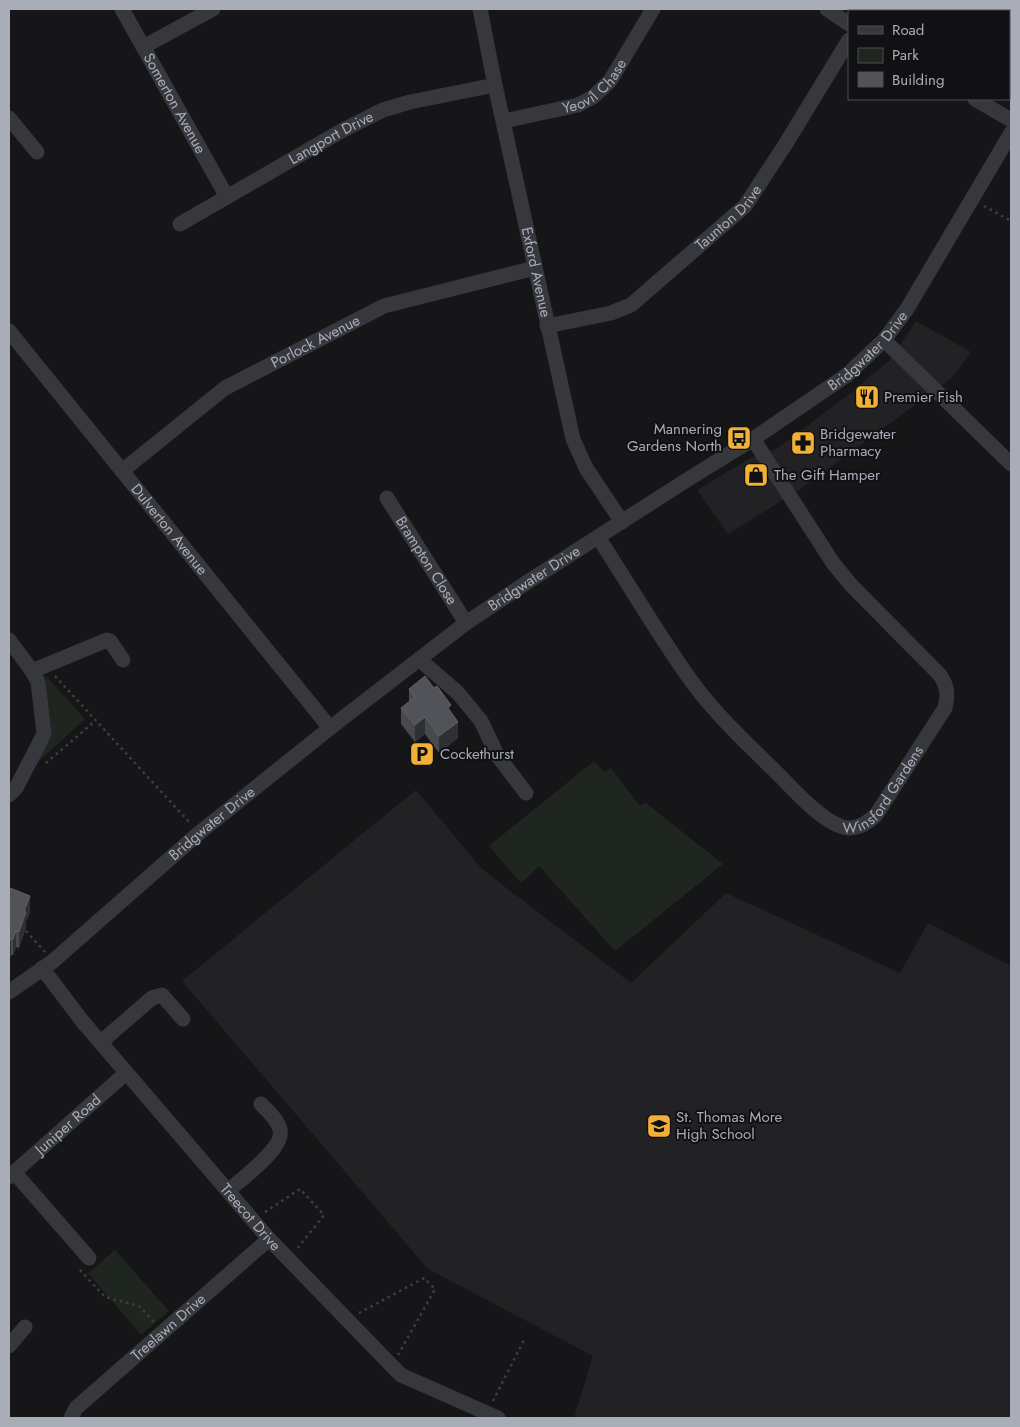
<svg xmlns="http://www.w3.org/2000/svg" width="1020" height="1427" font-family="Jost,sans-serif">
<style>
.built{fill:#222225}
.green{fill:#1e261f}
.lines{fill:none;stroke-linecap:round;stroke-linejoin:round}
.path{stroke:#3d3f44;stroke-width:2.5;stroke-dasharray:2.5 4;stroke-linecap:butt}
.minor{stroke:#37383d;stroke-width:15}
.wall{fill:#47494d}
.shaded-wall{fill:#2f3033}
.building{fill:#525359;stroke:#5f6168}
.labels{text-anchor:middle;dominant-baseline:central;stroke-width:4;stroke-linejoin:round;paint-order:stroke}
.street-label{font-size:15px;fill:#a8adb8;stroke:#111113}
.poi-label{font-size:15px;fill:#a8adb8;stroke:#111113;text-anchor:start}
</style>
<rect width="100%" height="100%" fill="#161618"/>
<path class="built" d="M916,321L971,352L952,378L799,490L728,534L697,490L750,458L777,449L844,398L889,361Z
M416,790L482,869L631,983L726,893L900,973L928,923L1011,966V1418H574L593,1356L428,1269L182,981Z"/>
<path class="green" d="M45,675L85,719L36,764L47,696Z
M594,761L604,772L611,768L640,806L646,803L723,864L615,951L539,866L521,883L489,846Z
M115,1250L169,1311L141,1335L88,1273Z"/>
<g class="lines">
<path class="path" d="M984,206L1011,221
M55,676L190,823
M46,763L95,721
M26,931L45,952
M265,1212L300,1189L324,1215L297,1249
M80,1270L105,1297L139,1306L154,1322
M359,1313L424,1278L435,1289L398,1355
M493,1401L525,1338"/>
<g class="minor">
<path id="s1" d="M122,9L227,197"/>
<path id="s2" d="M480,9L495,85L573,439L586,468L622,522"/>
<path d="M827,9L849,24"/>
<path d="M860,9V11"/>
<path d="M143,47L213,9"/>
<path d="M975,99L1011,120"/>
<path d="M9,118L37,152"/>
<path id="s3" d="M504,121L578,105L593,97L610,81L653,9"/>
<path id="s4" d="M180,224L343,130L383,110L410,102L495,85"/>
<path id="s5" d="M547,326L611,313L631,305L745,206L785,145L849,40"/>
<path id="s6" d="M9,331L330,728"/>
<path d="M884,340L1011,464"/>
<path id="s7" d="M122,471L225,388L384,306L535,268"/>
<path id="s8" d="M387,498L466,623"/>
<path id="s9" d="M598,537C628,583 656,631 687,675C714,714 750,746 783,779C797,794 828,827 849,828C860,828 868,822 876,815L945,708C948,695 948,687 940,675L851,585L833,563L753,439"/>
<path d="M9,640L32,671L38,682L44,734L16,788L9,795"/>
<path d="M419,659L458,693L481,721L497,755L526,793"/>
<path d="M32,671L107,640L110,641L123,660"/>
<path id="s10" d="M42,968L83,1022L269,1239L392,1366L401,1375L498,1418"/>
<path id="s11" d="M9,992L52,962L199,833L330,728L466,623L529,581L690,478L753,439L847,375L884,340L907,309L1011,133"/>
<path d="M101,1042L152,998L162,995L183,1019"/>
<path d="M14,1172L89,1258"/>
<path id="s12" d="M9,1177L126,1073"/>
<path d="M228,1191C240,1180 285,1148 280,1130C278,1120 268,1111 261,1104"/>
<path d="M9,1346L25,1327"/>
<path id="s13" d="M71,1418L76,1408L269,1239"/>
</g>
</g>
<path class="wall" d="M409,689L451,712L458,738L439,753L425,734L415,742L401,724V708L409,702Z
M9,890L30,913L26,921V928L19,948L16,947L13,955H11L9,960Z"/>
<path class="shaded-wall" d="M425,717V734L415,742V725Z
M458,722V738L439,753V736Z
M30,896V913L26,921V928L19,948V932L24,911Z
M16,931V947L13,955V939Z
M11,938V955L9,960V943Z"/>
<path class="building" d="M425,676L434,688L437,686L451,705L448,708L458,722L439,736L425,717L415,725L401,708L415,697L409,689Z
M10,888L30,896L24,911L26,912L19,932L16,931L13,939L11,938L9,943V890Z"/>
<defs>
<symbol id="restaurant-square" viewBox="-11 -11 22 22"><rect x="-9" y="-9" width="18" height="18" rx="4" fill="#f2b134" stroke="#111113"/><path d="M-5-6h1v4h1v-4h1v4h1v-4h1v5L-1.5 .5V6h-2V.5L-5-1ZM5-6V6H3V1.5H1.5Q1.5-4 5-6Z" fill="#111"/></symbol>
<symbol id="bus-square" viewBox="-11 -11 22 22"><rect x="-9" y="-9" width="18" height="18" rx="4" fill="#f2b134" stroke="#111113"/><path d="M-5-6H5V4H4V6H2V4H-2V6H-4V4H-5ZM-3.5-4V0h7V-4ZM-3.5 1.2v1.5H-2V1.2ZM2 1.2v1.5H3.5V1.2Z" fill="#111"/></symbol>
<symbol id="pharmacy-square" viewBox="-11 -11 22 22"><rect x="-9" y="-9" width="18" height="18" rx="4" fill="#f2b134" stroke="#111113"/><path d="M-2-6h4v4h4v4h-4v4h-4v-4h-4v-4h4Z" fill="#111"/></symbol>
<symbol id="shop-square" viewBox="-11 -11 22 22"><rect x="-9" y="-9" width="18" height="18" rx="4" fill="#f2b134" stroke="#111113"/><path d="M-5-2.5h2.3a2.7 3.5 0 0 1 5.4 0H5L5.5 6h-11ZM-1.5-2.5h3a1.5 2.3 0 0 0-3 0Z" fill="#111"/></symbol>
<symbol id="parking-square" viewBox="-11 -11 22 22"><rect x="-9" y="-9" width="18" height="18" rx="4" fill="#f2b134" stroke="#111113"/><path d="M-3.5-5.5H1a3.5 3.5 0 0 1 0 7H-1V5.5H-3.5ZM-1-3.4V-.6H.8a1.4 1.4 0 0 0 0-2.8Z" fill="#111"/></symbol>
<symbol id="school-square" viewBox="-11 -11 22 22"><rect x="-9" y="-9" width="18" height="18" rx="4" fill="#f2b134" stroke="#111113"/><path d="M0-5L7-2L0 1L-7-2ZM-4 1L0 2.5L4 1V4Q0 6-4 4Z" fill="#111"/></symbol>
</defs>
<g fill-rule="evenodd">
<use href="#restaurant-square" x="853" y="383" width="28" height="28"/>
<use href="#bus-square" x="725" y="424" width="28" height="28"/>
<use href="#pharmacy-square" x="789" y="429" width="28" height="28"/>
<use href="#shop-square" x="742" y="461" width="28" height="28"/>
<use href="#parking-square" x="408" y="740" width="28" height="28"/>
<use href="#school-square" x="645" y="1112" width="28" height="28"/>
</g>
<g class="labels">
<g class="street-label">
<text stroke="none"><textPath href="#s3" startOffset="100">Yeovil Chase</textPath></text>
<text stroke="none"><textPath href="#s1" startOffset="108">Somerton Avenue</textPath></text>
<text stroke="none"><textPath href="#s4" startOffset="174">Langport Drive</textPath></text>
<text stroke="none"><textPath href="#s5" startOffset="218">Taunton Drive</textPath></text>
<text stroke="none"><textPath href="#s2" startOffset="269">Exford Avenue</textPath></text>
<text stroke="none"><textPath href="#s7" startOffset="234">Porlock Avenue</textPath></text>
<text stroke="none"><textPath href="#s11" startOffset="1074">Bridgwater Drive</textPath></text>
<text stroke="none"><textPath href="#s6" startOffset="255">Dulverton Avenue</textPath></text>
<text stroke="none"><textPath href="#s8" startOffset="74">Brampton Close</textPath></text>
<text stroke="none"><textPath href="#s11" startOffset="669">Bridgwater Drive</textPath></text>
<text stroke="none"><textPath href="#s9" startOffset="442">Winsford Gardens</textPath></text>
<text stroke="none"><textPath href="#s11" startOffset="264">Bridgwater Drive</textPath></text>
<text stroke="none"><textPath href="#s12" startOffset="79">Juniper Road</textPath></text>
<text stroke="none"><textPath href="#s10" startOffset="325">Treecot Drive</textPath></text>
<text stroke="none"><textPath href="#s13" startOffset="134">Treelawn Drive</textPath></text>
</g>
<g class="poi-label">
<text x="884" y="397">Premier Fish</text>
<text x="722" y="429" text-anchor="end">Mannering<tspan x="722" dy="17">Gardens North</tspan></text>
<text x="820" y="434">Bridgewater<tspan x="820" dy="17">Pharmacy</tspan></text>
<text x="774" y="475">The Gift Hamper</text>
<text x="440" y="754">Cockethurst</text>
<text x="676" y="1117">St. Thomas More<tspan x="676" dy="17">High School</tspan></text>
</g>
</g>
<rect width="1020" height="1427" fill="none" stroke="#a8adb8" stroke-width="20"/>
<rect x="848" y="10" width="162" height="90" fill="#111113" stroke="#4d4f55"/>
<rect x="858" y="26" width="25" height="8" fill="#37383d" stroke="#4d4f55"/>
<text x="892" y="35" font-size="15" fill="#a8adb8">Road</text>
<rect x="858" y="48" width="25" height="15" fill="#1e261f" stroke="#4d4f55"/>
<text x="892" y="60" font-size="15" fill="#a8adb8">Park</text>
<rect x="858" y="72" width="25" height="15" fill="#525359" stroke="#4d4f55"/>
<text x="892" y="85" font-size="15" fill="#a8adb8">Building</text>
</svg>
